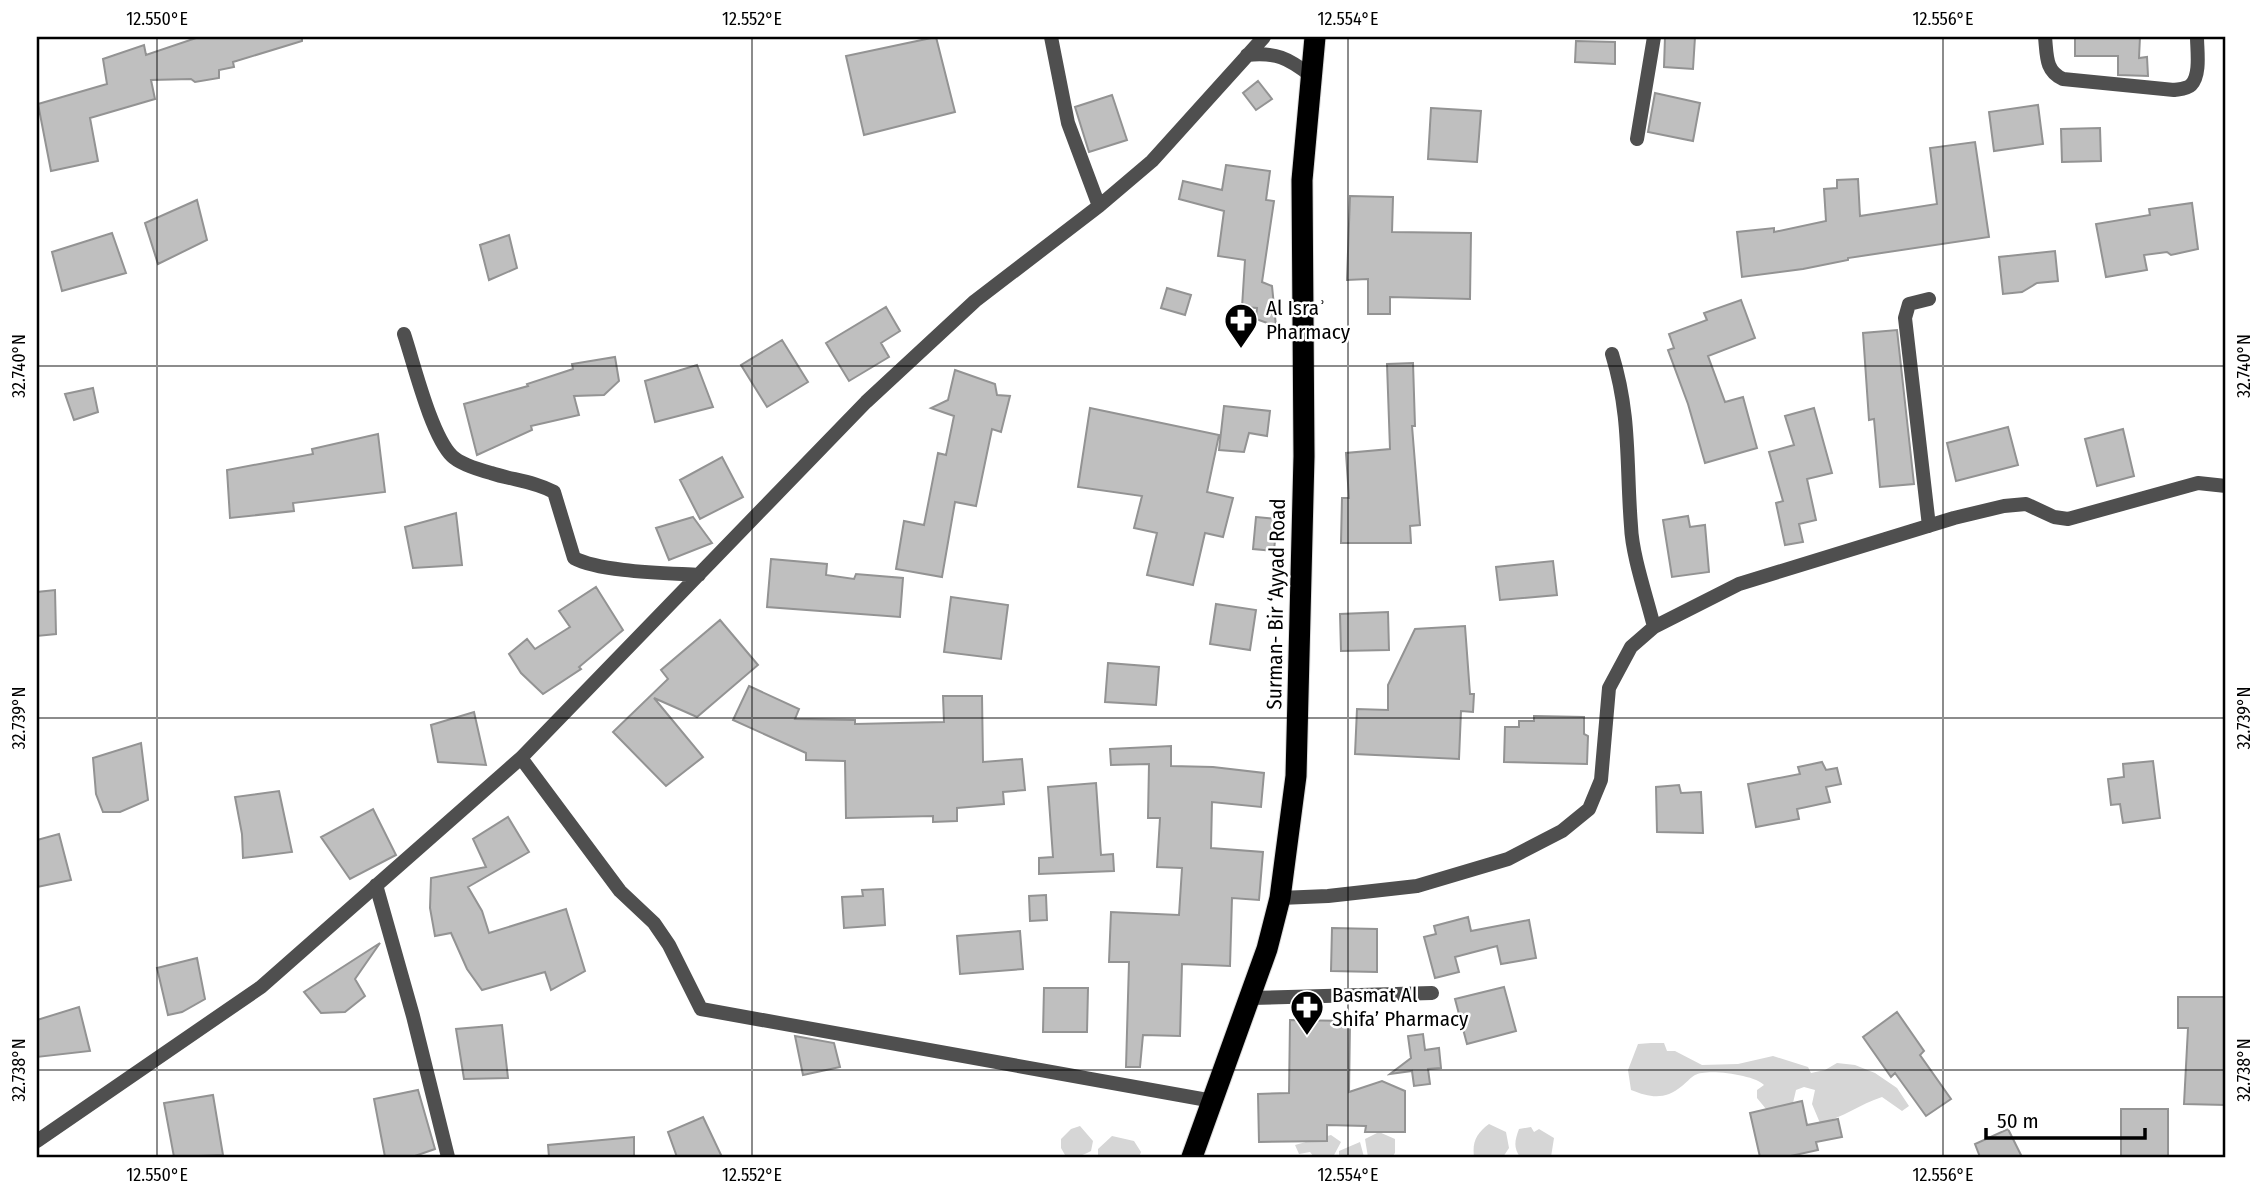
<svg xmlns="http://www.w3.org/2000/svg" width="2263" height="1194" font-family="'Fira Sans Condensed',sans-serif">
<style>
.green{fill:#d6d6d6}
.building{fill:#bfbfbf;stroke:#939393;stroke-width:2}
.lines{fill:none;stroke-linecap:round;stroke-linejoin:round}
.highway-casing{stroke:#dbdbdb;stroke-width:23}
.street{stroke:#4f4f4f;stroke-width:14}
.highway{stroke:#000;stroke-width:21}
.ticks{fill:none;stroke:#000;stroke-width:2;stroke-opacity:0.45}
.labels{text-anchor:middle;dominant-baseline:central;stroke-width:5;stroke-linejoin:round;paint-order:stroke}
.poi-label{font-size:21px;fill:#000;stroke:#fff;text-anchor:start}
.street-label{font-size:21px;fill:#000;stroke:#fff}
.neatline{fill:none;stroke:#000;stroke-width:2.5}
.ticks-label{font-size:18px;text-anchor:middle;fill:#000}
</style>
<rect width="100%" height="100%" fill="#fff"/>
<path class="green" d="M1651,1043H1664L1667,1051H1675L1702,1065L1738,1064L1773,1056L1808,1067L1811,1073L1825,1070L1837,1063L1855,1065L1875,1073L1897,1088L1909,1106L1902,1111L1882,1097C1860,1104 1843,1118 1820,1123L1812,1104L1815,1090L1804,1087L1796,1090L1793,1103L1766,1109L1757,1098V1090L1764,1085C1756,1075 1707,1068 1695,1075C1691,1077 1686,1083 1682,1086C1665,1100 1651,1098 1631,1090L1628,1070L1638,1044Z
M1489,1124L1506,1132L1509,1148L1503,1157H1474C1472,1141 1477,1133 1489,1124Z
M1080,1126L1093,1141L1091,1151C1082,1156 1075,1158 1065,1155L1061,1148V1139L1071,1129Z
M1531,1127L1534,1132L1539,1129L1554,1138L1551,1157H1520C1513,1147 1515,1140 1519,1129Z
M1379,1132L1395,1139V1153L1392,1157H1368L1365,1139Z
M1331,1135L1341,1142L1333,1157H1314L1310,1152L1299,1154L1295,1145Z
M1112,1136L1134,1141L1141,1152L1139,1157H1098V1149Z
M1360,1142L1364,1157H1339V1151Z"/>
<path class="building" d="M199,37H302V41L233,62L234,67L219,70V78L195,82L191,79L151,80L155,99L90,118L98,161L51,171L38,104L107,84L103,59L144,45L146,55Z
M936,37L955,112L864,135L846,56Z
M1665,37H1695L1693,69L1664,67Z
M2075,37H2140L2139,58L2147,57L2148,76L2118,75V56H2075Z
M1576,41L1615,42V64L1575,62Z
M1258,81L1272,99L1256,110L1243,93Z
M1655,93L1700,103L1693,141L1648,132Z
M1112,95L1127,140L1089,152L1075,107Z
M2038,105L2043,144L1994,151L1989,112Z
M1431,108L1481,111L1477,162L1428,159Z
M2100,128L2101,161L2062,162L2061,129Z
M1975,142L1989,237L1848,258V260L1803,269L1742,277L1737,232L1774,228V232L1826,221L1824,189L1837,188V180L1858,179L1860,216L1937,204L1930,148Z
M1226,165L1270,171L1266,200L1274,201L1262,282L1272,286L1276,326L1256,319L1257,308L1242,307L1245,260L1218,256L1224,211L1179,199L1183,181L1222,190Z
M1350,196L1393,197L1392,232L1471,233L1470,299L1390,297V314H1368V279L1347,280Z
M197,200L207,240L158,264L145,223Z
M2192,203L2198,249L2171,255L2167,252L2144,255L2147,270L2106,277L2096,224L2150,215L2149,209Z
M112,233L126,273L62,291L52,252Z
M509,235L517,268L489,280L480,245Z
M2055,251L2058,281L2037,283L2022,292L2003,294L1999,257Z
M1167,288L1191,295L1185,315L1161,308Z
M1741,300L1755,338L1708,356L1725,402L1743,397L1757,448L1705,463L1688,404L1668,350L1674,348L1669,334L1707,320L1704,313Z
M886,307L900,331L881,343L889,357L849,381L826,343Z
M1897,330L1914,484L1880,487L1874,419L1869,420L1863,333Z
M782,340L808,382L767,407L741,365Z
M615,357L619,381L604,395L574,396L579,415L531,426L532,430L477,455L464,404L528,386L527,384L573,369L572,364Z
M1413,363L1415,426H1412L1420,525L1410,526L1411,543H1341L1342,498H1349L1346,453L1390,449L1387,364Z
M697,365L713,407L655,422L645,381Z
M955,370L995,384L997,395L1010,396L1001,432L992,429L976,506L955,502L942,577L896,569L904,521L924,525L938,453L946,455L954,416L931,408L948,400Z
M93,388L98,412L74,420L65,394Z
M1224,406L1270,411L1267,436L1249,433L1244,452L1219,450Z
M1090,408L1219,435L1207,492L1233,498L1223,537L1205,533L1193,585L1147,575L1157,533L1134,528L1142,496L1078,487Z
M1814,408L1832,473L1807,479L1816,520L1799,524L1803,542L1785,545L1776,503L1783,501L1769,452L1794,445L1785,416Z
M2008,427L2018,465L1956,481L1947,443Z
M2123,429L2134,476L2097,486L2085,439Z
M378,434L385,492L293,503L294,511L230,518L227,470L313,454L312,449Z
M722,457L743,497L700,519L680,480Z
M456,513L462,565L413,568L405,527Z
M1688,516L1690,527L1705,525L1709,572L1672,577L1663,520Z
M693,517L712,543L669,560L656,528Z
M1256,517L1277,519L1274,551L1253,549Z
M771,559L827,564L826,575L854,579L856,574L903,578L900,617L767,607Z
M1553,561L1557,595L1500,600L1496,567Z
M596,587L623,630L579,667L581,669L543,694L521,673L509,654L527,639L535,649L570,627L559,611Z
M55,590L56,634L37,636V592Z
M951,597L1008,605L1001,659L944,652Z
M1216,604L1256,610L1250,650L1210,644Z
M1388,612L1389,650L1341,651L1340,614Z
M720,620L758,665L697,717L654,698L703,757L666,786L613,732L668,679L661,670Z
M1465,626L1470,694H1474L1473,712L1461,711L1459,759L1355,754L1357,709L1388,710V685L1415,629Z
M1108,663L1159,667L1156,705L1105,702Z
M749,686L799,709L795,719L855,720V724L944,722L943,696H982L983,762L1022,759L1025,790L1003,792L1004,804L957,808V821L933,822V816L846,818L845,761L806,760V753L733,720Z
M474,712L486,765L438,762L431,725Z
M1534,716L1584,717V734L1588,736L1587,764L1504,762L1505,727H1519V721H1534Z
M141,743L148,800L120,812H103L96,794L93,758Z
M1171,746V766L1213,767L1264,773L1261,807L1212,802L1211,848L1263,852L1259,900L1232,898L1230,966L1182,964L1180,1036L1143,1035L1140,1067H1126L1129,962H1109L1111,912L1179,915L1182,868L1157,867L1160,818H1148L1149,764L1111,765L1110,749Z
M2153,761L2160,818L2123,823L2120,804L2111,805L2108,779L2124,777L2123,764Z
M1822,762L1826,770L1837,768L1841,784L1826,787L1830,802L1797,809L1799,819L1756,827L1748,784L1800,774L1798,767Z
M1096,783L1101,855L1113,854L1114,871L1039,874V858L1053,857L1048,787Z
M1679,785L1681,793L1701,792L1703,833L1657,832L1656,787Z
M279,791L292,852L243,858L242,834L235,797Z
M373,809L396,855L350,879L321,837Z
M508,817L529,852L468,887L482,911L489,933L566,909L585,971L551,990L545,972L482,990L467,969L451,933L435,936L430,908L431,878L486,867L473,839Z
M59,834L71,880L37,887V840Z
M883,889L885,925L844,928L842,897L863,896L862,890Z
M1046,895L1047,920L1030,921L1029,896Z
M1468,917L1471,931L1529,920L1536,958L1501,964L1497,946L1455,957L1459,972L1435,978L1424,937L1436,934L1434,926Z
M1332,928L1377,929V972L1331,971Z
M1020,931L1023,969L960,974L957,936Z
M380,943L355,979L365,996L345,1012L321,1013L304,992Z
M197,958L205,999L182,1012L168,1015L157,968Z
M1504,987L1516,1031L1467,1044L1455,999Z
M1044,988H1088L1087,1032H1043Z
M2178,997H2226V1105L2184,1104L2188,1028H2178Z
M79,1007L90,1051L37,1057V1020Z
M1897,1012L1924,1051L1920,1055L1951,1099L1926,1116L1895,1073L1891,1077L1863,1037Z
M1290,1020L1350,1021L1349,1092L1382,1081L1405,1091V1132H1365L1366,1126L1327,1125V1141L1259,1142L1258,1094L1289,1093Z
M502,1025L508,1078L464,1079L456,1029Z
M1423,1034L1425,1050L1439,1048L1441,1068L1428,1069L1430,1084L1414,1086L1412,1071L1390,1074L1411,1058L1408,1036Z
M795,1036L834,1043L840,1067L803,1075Z
M418,1090L435,1149L412,1157H385L374,1099Z
M213,1095L223,1155L174,1157L164,1103Z
M1802,1101L1807,1125L1838,1119L1842,1137L1816,1142L1818,1150L1786,1157H1760L1750,1113Z
M2121,1109H2168V1157H2121Z
M703,1117L722,1157H677L668,1132Z
M2008,1129L2022,1157H1980L1975,1144Z
M634,1137V1157H549L548,1145Z"/>
<g class="lines">
<defs>
<path id="highway" d="M1192,1157L1267,949L1280,898L1296,776L1304,456L1302,180L1315,37"/>
</defs>
<use href="#highway" class="highway-casing"/>
<path class="street" d="M1051,37L1068,123L1099,206
M2045,37C2047,55 2045,71 2063,79L2174,90C2180,89 2187,89 2191,85C2201,75 2197,50 2197,37
M1247,55C1276,52 1288,58 1310,75
M1637,139L1654,37
M404,334C414,364 431,435 452,456C460,464 480,470 491,473C512,480 534,481 554,492L574,558C600,572 667,573 699,575
M1612,354C1631,416 1626,464 1631,526C1632,555 1647,598 1654,627
M1929,526L1905,318L1909,304L1929,299
M521,758L620,891L654,923L669,945L701,1009L1213,1101
M376,885L413,1016L448,1157
M1280,898L1328,896L1417,886L1508,859L1562,831L1589,809L1601,780L1609,688L1631,647L1654,627L1739,584L1954,518L2004,506L2026,504L2054,517L2068,519L2198,483L2226,486
M1251,998L1432,993
M37,1141L261,987L521,758L866,402L975,301L1099,206L1152,161L1264,37"/>
<use href="#highway" class="highway"/>
</g>
<path class="ticks" d="M157,37V1157M752,37V1157M1348,37V1157M1943,37V1157M37,366H2226M37,718H2226M37,1070H2226"/>
<defs>
<symbol id="pharmacy-pin" viewBox="-11 -11 22 30"><path d="M0 17L-7.5 6A9.5 9.5 0 1 1 7.5 6Z" fill="#000" stroke="#fff"/><path d="M-2-6h4v4h4v4h-4v4h-4v-4h-4v-4h4Z" fill="#fff"/></symbol>
</defs>
<g fill-rule="evenodd">
<use href="#pharmacy-pin" x="1222" y="301" width="38" height="52"/>
<use href="#pharmacy-pin" x="1288" y="988" width="38" height="52"/>
</g>
<g class="labels">
<g class="poi-label">
<text x="1266" y="308">Al Israʾ<tspan x="1266" dy="24">Pharmacy</tspan></text>
<text x="1332" y="995">Basmat Al<tspan x="1332" dy="24">Shifa’ Pharmacy</tspan></text>
</g>
<g class="street-label">
<text transform="translate(1276 604) rotate(-89)">Surman- Bir ‘Ayyad Road</text>
</g>
</g>
<rect width="2263" height="1194" fill="none" stroke="#ffffff" stroke-width="77"/>
<path d="M1986 1128v10h159v-10" fill="none" stroke="#000000" stroke-width="3.5"/>
<text x="1997" y="1128" font-size="21" fill="#000000" stroke="#ffffff" stroke-width="5" paint-order="stroke">50 m</text>
<rect x="38" y="38" width="2186" height="1118" class="neatline"/>
<g class="ticks-label">
<text x="157" y="25">12.550°E</text>
<text x="752" y="25">12.552°E</text>
<text x="1348" y="25">12.554°E</text>
<text x="1943" y="25">12.556°E</text>
<text transform="translate(19 366) rotate(-90)" y="6">32.740°N</text>
<text transform="translate(2244 366) rotate(-90)" y="6">32.740°N</text>
<text transform="translate(19 718) rotate(-90)" y="6">32.739°N</text>
<text transform="translate(2244 718) rotate(-90)" y="6">32.739°N</text>
<text transform="translate(19 1070) rotate(-90)" y="6">32.738°N</text>
<text transform="translate(2244 1070) rotate(-90)" y="6">32.738°N</text>
<text x="157" y="1181">12.550°E</text>
<text x="752" y="1181">12.552°E</text>
<text x="1348" y="1181">12.554°E</text>
<text x="1943" y="1181">12.556°E</text>
</g>
</svg>
